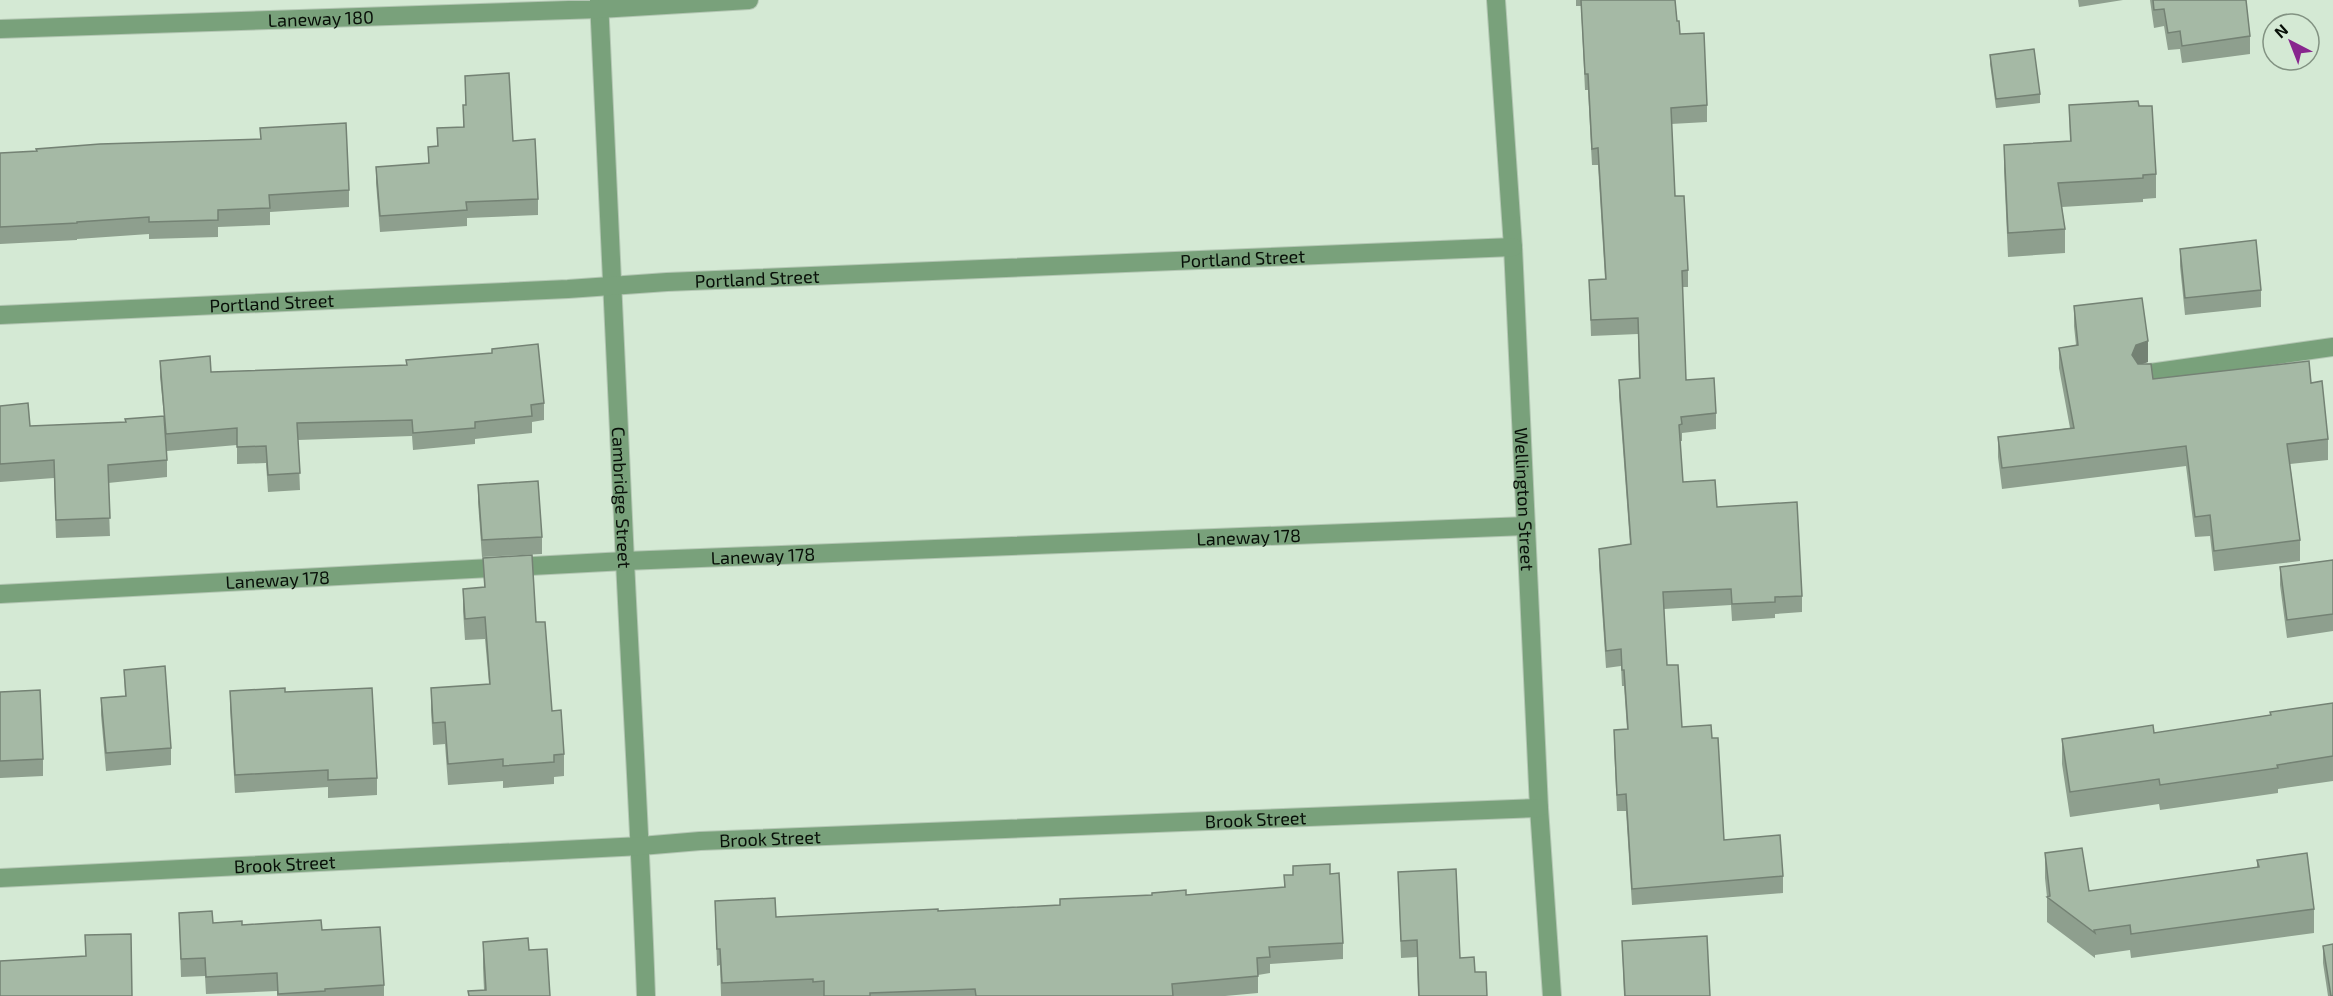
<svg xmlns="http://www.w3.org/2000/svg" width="2333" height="996" font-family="'Exo 2',sans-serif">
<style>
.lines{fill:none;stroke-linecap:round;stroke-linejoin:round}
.minor-casing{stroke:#b3c6b3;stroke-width:20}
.minor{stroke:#79a17b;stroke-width:18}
.wall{fill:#8e9f8e}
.shaded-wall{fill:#748274}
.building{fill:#a5b9a5;stroke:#748274;stroke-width:1.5}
.labels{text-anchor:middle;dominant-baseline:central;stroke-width:4.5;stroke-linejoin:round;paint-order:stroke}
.street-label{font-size:18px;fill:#080f08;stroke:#d4e9d4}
</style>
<rect width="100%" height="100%" fill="#d4e9d4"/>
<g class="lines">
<defs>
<g id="minor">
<path id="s1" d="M599,0C608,187 616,374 625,561C632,706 641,851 646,996"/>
<path id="s2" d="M1496,0L1513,247L1539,808L1552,996"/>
<path id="s3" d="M0,29L599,9L749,0"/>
<path id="s4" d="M0,315L568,289L667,282L1513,247"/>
<path d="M2143,374L2333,347"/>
<path id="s5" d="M0,594L625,561L1526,526"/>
<path id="s6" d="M0,878L641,846L700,841L1539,808"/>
</g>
</defs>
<use href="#minor" class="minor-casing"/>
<use href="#minor" class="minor"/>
</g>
<path class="wall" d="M1576,0H1675L1677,21L1680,34L1707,105V122L1671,124L1675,196L1688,270V287H1682L1686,380L1716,413V429L1682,433V441H1680L1683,482L1717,507L1802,596V612L1775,614V618L1732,621L1731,605L1664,609L1667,665L1682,727L1712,738L1724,840L1783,876V893L1632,905L1626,811H1617L1614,747V730L1627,729L1624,686H1622L1621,666L1606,668L1599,565V549L1630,544L1619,396V380L1639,378L1638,334L1591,336L1589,280L1605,279L1598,165H1592L1588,90H1585L1581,6H1576Z
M2078,0H2123L2079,7Z
M2150,0H2246L2250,36V54L2182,63L2180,49L2168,50L2164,26L2154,28Z
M1990,55L2040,94V103L1996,108L1990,64Z
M465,76L513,141L538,199V215L467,218V226L380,232L376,183V167L428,163V147L437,146V128L463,127L466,105Z
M2069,105L2139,106L2156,174V198L2143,199V202L2062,207L2065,229V253L2008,257L2004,169V145L2070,141Z
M0,153L349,190V207L270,212V225L218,227V237L149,239V234L77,239V240L0,244Z
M2180,249L2261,290V307L2185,315L2180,266Z
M2074,306L2148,362L2142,364L2153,379L2311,383L2328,439V460L2290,464L2300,540V561L2214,571L2210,536L2195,537L2186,466L2002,489L1998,457V437L2070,428L2059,368V348L2076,345L2074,326Z
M160,361L211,372L544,403V420L532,422V433L475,439V444L413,450L412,436L298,440L300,490L268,492L266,463L237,464V445L167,451V477L108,483L110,536L56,538L54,478L0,482V406L30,426L125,422L164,416L160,377Z
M478,485L542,537V554L482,557L478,502Z
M483,558L536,622L552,711L564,754V776L554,777V784L503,788V781L448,785L445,744L433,745L431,710V688L489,684L485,639L465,640L463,611V589L484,587Z
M2333,560V631L2287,638L2280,585V567Z
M124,670L171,748V765L106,771L101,715V698L125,696Z
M230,691L285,692L377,778V795L328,798V787L235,793L230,708Z
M0,692L43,759V776L0,778Z
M2333,703V781L2278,789V793L2160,810L2159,804L2070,817L2062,764V739L2154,733L2270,715V712Z
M2045,853L2089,891L2257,868V860L2314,909V933L2131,958L2130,950L2095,955V958L2047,922V897L2045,878Z
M1293,866L1330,874L1343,943V959L1270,964V973L1258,975V993L1225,996H721L720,965L717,966L715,901L776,917L938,911L1060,905L1284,887V875H1293Z
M1398,872L1460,958L1475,972L1487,996H1418L1417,957L1401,958Z
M179,913L213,923L322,930L384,985V996H277V991L206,994L205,976L181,977Z
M1622,941L1710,996H1624Z
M483,942L529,950L550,996L484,990L483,968Z
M2323,946L2333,996H2328L2323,963Z"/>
<path class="shaded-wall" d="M2148,341V362L2136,366L2132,355L2136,345Z"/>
<path class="building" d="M1581,0H1675L1677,21H1679L1680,34L1704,33L1707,105L1671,108L1675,196H1684L1688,270L1682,271L1686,380L1714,378L1716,413L1681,417L1682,424L1679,425L1683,482L1715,480L1717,507L1797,502L1802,596L1775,597V602L1732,604L1731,589L1663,592L1667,665H1678L1682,727L1711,725L1712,738H1718L1724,840L1780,835L1783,876L1632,889L1626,794L1617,795L1614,730L1628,729L1624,670H1622L1621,649L1606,651L1599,549L1631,544L1619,380L1640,378L1638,318L1591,320L1589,280L1606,279L1598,148L1592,149L1588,74H1585Z
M2153,0H2246L2250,36L2182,46L2180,31L2168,33L2164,9L2154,10Z
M2034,49L2040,94L1996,99L1990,55Z
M509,73L513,141L535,139L538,199L466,202L467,210L380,216L376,167L429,163L428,147L438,146L437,128L464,127L463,105H466L465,76Z
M2138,101L2139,106H2152L2156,174L2143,175V178L2058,183L2065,229L2008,233L2004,145L2071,141L2069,105Z
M346,123L349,190L269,195L270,208L218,210V220L149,222V217L77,222V223L0,227V153L37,151L36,149L100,144L261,139L260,128Z
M2256,240L2261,290L2185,298L2180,249Z
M2142,298L2148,341L2136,345L2132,355L2138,364H2151L2153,379L2309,361L2311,383L2322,381L2328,439L2287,444L2300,540L2214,551L2210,515L2195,517L2186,446L2002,468L1998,437L2074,428L2059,348L2078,345L2074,306Z
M538,344L544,403L531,405L532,416L475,422V428L413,433L412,420L297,423L300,473L268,475L266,446L237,447V428L166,434L160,361L210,356L211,372L407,365L406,360L492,353V349Z
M28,403L30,426L126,422L125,419L164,416L167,460L108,465L110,518L56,520L54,460L0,464V406Z
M538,481L542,537L482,540L478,485Z
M532,555L536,622H545L552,711L561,710L564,754L554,755V762L503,766V759L448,764L445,722L433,723L431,688L490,684L485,617L465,619L463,589L485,587L483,558Z
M2333,560V614L2287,620L2280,567Z
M165,666L171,748L106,753L101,698L126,696L124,670Z
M285,688V692L372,688L377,778L328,780V770L235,775L230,691Z
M40,690L43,759L0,761V692Z
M2333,703V756L2277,765L2278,768L2160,785L2159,779L2070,792L2062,739L2153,725L2154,733L2271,715L2270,712Z
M2082,848L2089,891L2259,867L2257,860L2307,853L2314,909L2131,934L2130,925L2094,930L2095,933L2047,897L2050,896L2045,853Z
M1330,864V874L1339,873L1343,943L1269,947L1270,957L1257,958L1258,976L1172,984L1173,996H976L975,989L870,993V996H824V981L813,982V979L722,983L720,949H717L715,901L775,898L776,917L938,909V911L1060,905V899L1152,895V893L1186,890V895L1285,887L1284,875H1293V866Z
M1456,869L1460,958L1474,957L1475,972H1486L1487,996H1419L1417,940L1401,941L1398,872Z
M212,911L213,923L242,921V925L321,920L322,930L380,927L384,985L325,989V991L278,994L277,973L206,977L205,958L181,959L179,913Z
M131,934L132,996H0V961L86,956L85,935Z
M1707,936L1710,996H1625L1622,941Z
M528,938L529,950L547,949L550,996H469L468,991L486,990L483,942Z
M2333,944V996H2331L2323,946Z"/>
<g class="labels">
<g class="street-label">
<text stroke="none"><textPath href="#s3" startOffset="321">Laneway 180</textPath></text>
<text stroke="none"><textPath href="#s4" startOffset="1244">Portland Street</textPath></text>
<text stroke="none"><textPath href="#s4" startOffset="758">Portland Street</textPath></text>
<text stroke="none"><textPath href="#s4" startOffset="272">Portland Street</textPath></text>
<text stroke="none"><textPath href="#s1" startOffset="498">Cambridge Street</textPath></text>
<text stroke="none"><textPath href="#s2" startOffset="500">Wellington Street</textPath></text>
<text stroke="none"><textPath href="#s5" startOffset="1250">Laneway 178</textPath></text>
<text stroke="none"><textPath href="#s5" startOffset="764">Laneway 178</textPath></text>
<text stroke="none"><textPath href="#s5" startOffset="278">Laneway 178</textPath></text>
<text stroke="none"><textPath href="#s6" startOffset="1257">Brook Street</textPath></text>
<text stroke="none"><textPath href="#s6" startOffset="771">Brook Street</textPath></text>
<text stroke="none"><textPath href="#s6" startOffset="285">Brook Street</textPath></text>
</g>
</g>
<g transform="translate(2291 42) rotate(318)"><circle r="28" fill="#d4e9d4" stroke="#829282" stroke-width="1.5"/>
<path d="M0-4.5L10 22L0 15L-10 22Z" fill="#88268e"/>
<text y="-9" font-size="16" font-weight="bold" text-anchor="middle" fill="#080f08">N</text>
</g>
</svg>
